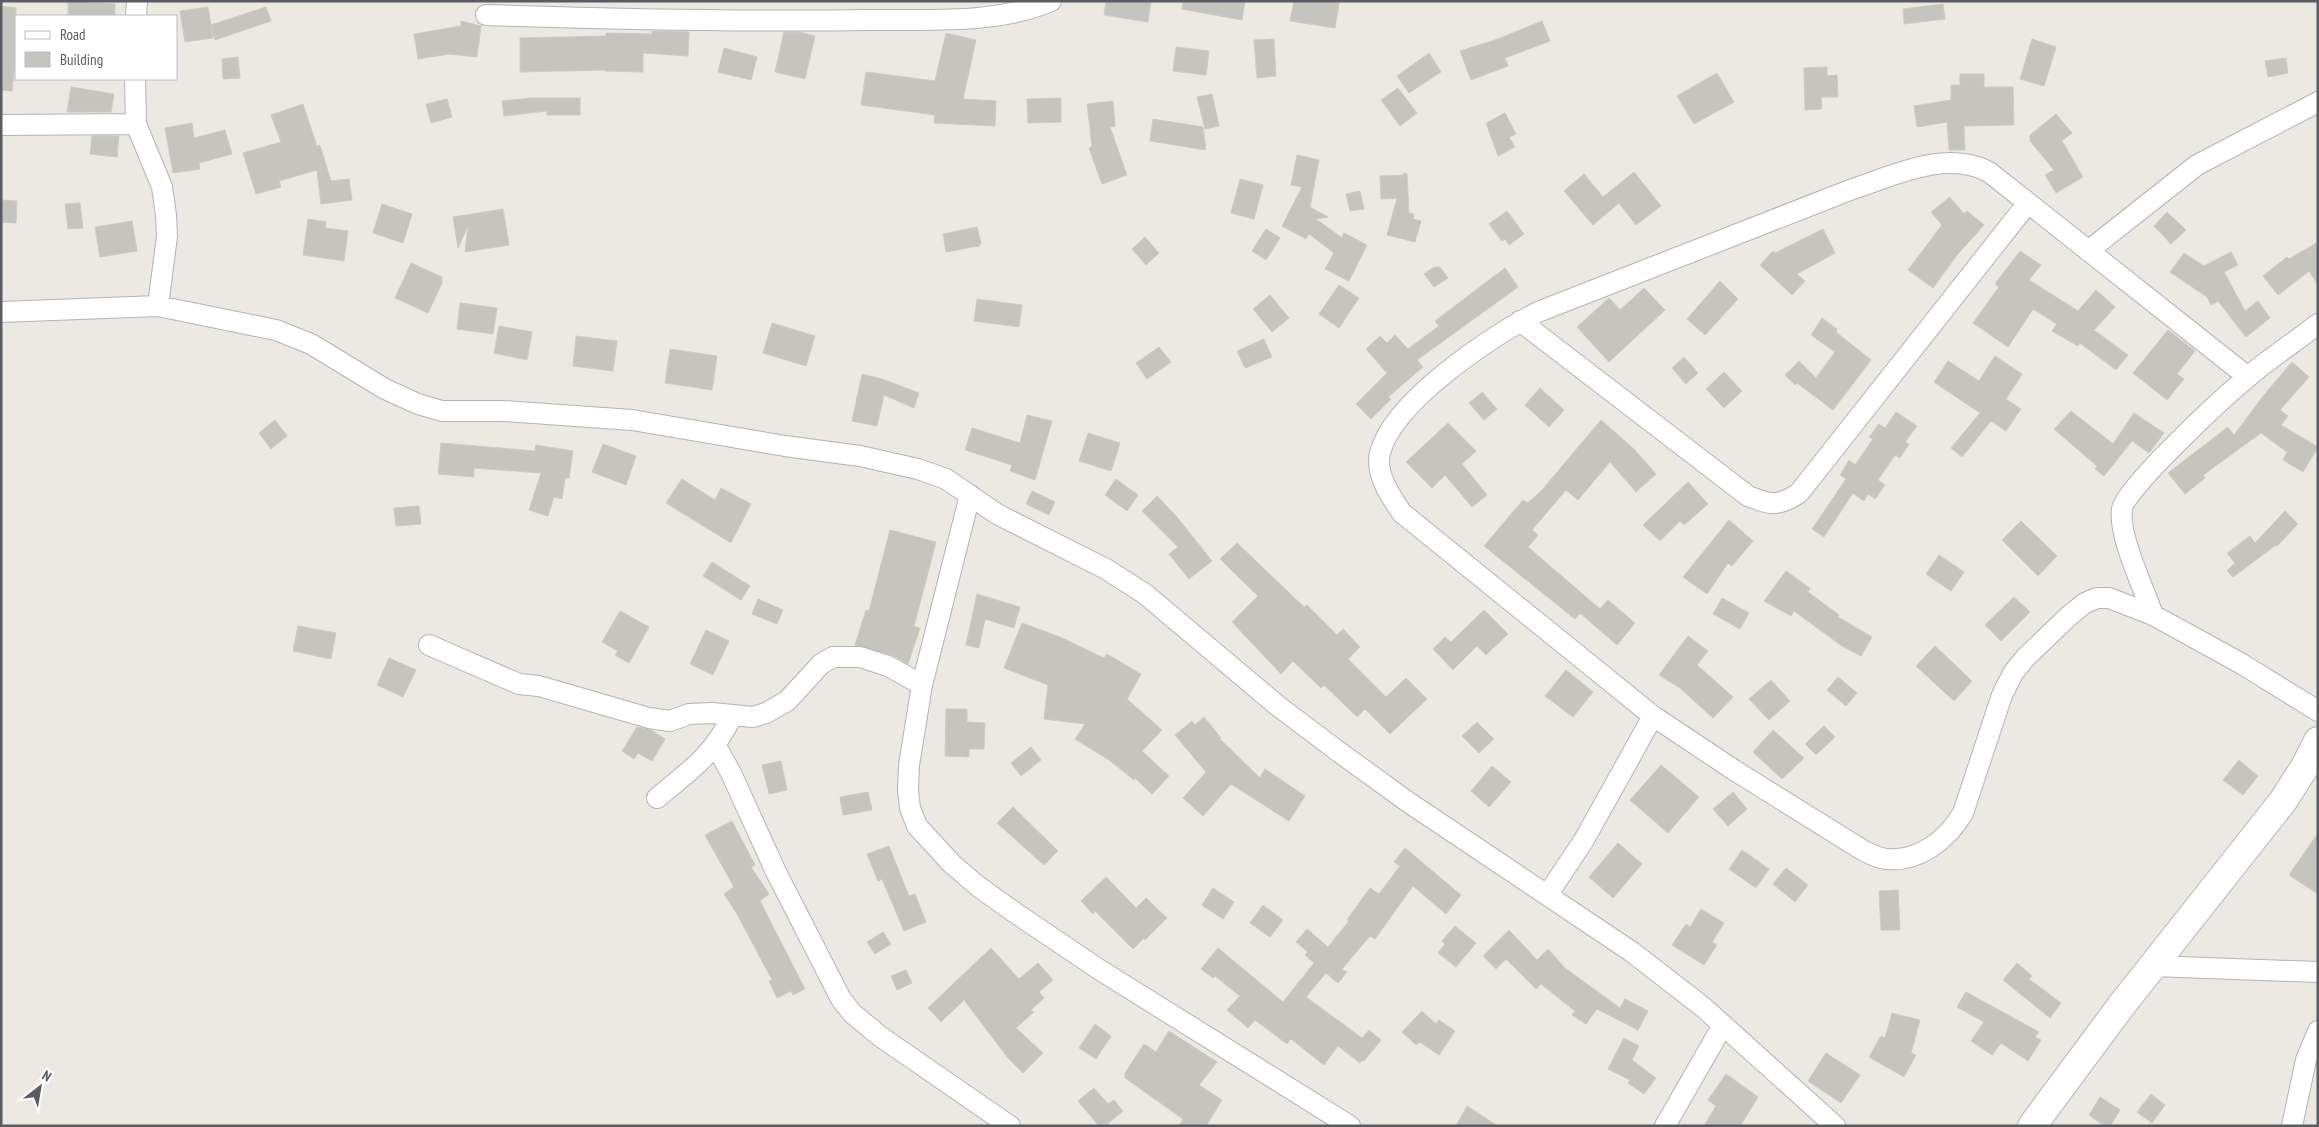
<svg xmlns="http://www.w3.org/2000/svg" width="2319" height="1127" font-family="'PT Sans Narrow',sans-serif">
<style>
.building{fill:#c6c4be;stroke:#cfcbc0}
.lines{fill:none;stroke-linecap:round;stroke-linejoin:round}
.street-casing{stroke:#b1b3b8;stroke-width:22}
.secondary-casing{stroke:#b2b5bb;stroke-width:30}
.street{stroke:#fff;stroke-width:20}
.secondary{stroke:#fff;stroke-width:28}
</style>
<rect width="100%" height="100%" fill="#ebe9e1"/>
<path class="building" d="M1106,1H1151L1148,22L1104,15Z
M1183,1H1245L1242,20L1182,9Z
M1294,1L1339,3L1335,28L1290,21Z
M68,2L115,4V16H68Z
M1943,4L1945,19L1904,24L1903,9Z
M1,6L16,8V61H15L12,91L1,90Z
M208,7L213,38L185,42L180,11Z
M266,7L271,21L215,40L211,25Z
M461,21L481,26L477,57L449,54L418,59L414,34L461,26Z
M1542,21L1550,41L1505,58L1508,66L1471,80L1460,51L1498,39Z
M652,31L689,32L688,56L643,53V72L605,71V70L520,72V38L606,36V33L652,34Z
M784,32H799L815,36L805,79L775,72Z
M946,33L976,40L963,99L996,101L995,126L934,123L935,115L861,105L866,72L935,81Z
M1274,39L1276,76L1257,78L1254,40Z
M2032,39L2056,47L2044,86L2020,79Z
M1176,47L1209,51L1206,75L1173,71Z
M724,48L757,57L751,80L718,72Z
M1429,53L1441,72L1409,93L1397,76Z
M238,57L240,78L223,79L222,59Z
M2286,58L2288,73L2268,77L2265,61Z
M1827,67V76L1837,75L1838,97H1821L1822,109L1805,110L1804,68Z
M1717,73L1734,102L1694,124L1677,96Z
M1960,74H1984V87H2013L2014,125L1964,126L1965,150H1949L1947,122L1917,127L1914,106L1951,100V85H1960Z
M71,87L114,94L111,112H67Z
M1398,88L1417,113L1400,126L1381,100Z
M1212,94L1219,126L1205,129L1197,97Z
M531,98H580V115H547V111L504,116L502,101Z
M1061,98V122L1028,123L1027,99Z
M447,99L452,117L431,123L426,104Z
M1113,101L1115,126L1110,127L1127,175L1102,184L1089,148L1092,146L1087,104Z
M303,104L317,146L320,145L331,181L349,179L352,200L321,204L317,170L279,181L281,187L256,194L243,153L281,142L271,115Z
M1505,113L1516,134L1509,137L1515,147L1498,156L1486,123Z
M2056,114L2072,133L2062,141L2083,177L2056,193L2045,175L2054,170L2030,141V135Z
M1153,119L1203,127L1206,150L1150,141Z
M192,123L194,138L225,130L232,154L199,163L200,169L173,173L165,128Z
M92,136H119L117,157L90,154Z
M1297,155L1319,160L1310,207L1328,217L1316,219L1342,238L1344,233L1367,245L1349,281L1325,269L1334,253L1309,234L1306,239L1282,226L1302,187L1291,185Z
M1634,172L1661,206L1636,225L1619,203L1593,225L1564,191L1584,174L1603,197Z
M1404,173L1407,174L1409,213L1414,214L1413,219L1421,221L1415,242L1387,235L1397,198L1381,199L1380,176L1403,175V177Z
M1240,179L1263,185L1254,219L1231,213Z
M1360,191L1364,209L1350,211L1346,194Z
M1950,197L1964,214L1967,211L1984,225L1957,255L1933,288L1908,270L1942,225L1931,212Z
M1,200L17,201L16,223L1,222Z
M80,203L83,228L68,229L65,204Z
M382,204L412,214L403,243L373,233Z
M503,209L509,245L465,252L468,226L458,248L453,217Z
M1507,211L1524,234L1509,245L1505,239L1502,241L1489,224Z
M2167,212L2186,230L2171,244L2154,226Z
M308,219L326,222L325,228L348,231L344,261L303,255Z
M132,221L137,251L100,257L95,227Z
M977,227L981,243L979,246L946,252L943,234Z
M1266,229L1280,238L1266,260L1252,251Z
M1823,229L1835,253L1797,274L1805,281L1792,295L1760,265L1773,251L1775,253Z
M1145,237L1159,253L1146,265L1132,249Z
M2318,242V285L2309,271L2278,295L2263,276L2287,257L2289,259Z
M2020,251L2041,265L2029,280L2078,311L2096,290L2115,307L2094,330L2128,355L2116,370L2080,343L2078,346L2052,331L2057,324L2033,309L2008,347L1973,323L1999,287L1995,284Z
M2231,252L2238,265L2224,272L2245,311L2258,301L2270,318L2246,337L2218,301L2211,305L2207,297L2170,272L2184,253L2204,266Z
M411,263L442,277V283L428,313L395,298Z
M1434,267H1440L1448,278L1434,287L1424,274Z
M1505,268L1518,287L1417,360L1423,367L1388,397L1391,399L1371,419L1356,404L1387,373L1366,349L1380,336L1387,343L1395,335L1408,349L1439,326L1435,321Z
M1720,281L1738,299L1705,335L1687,319Z
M1339,285L1359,298L1339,328L1319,314Z
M1644,288L1665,310L1609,362L1577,327L1609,298L1620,310Z
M1270,295L1289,318L1272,332L1253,309Z
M977,299L1022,305L1019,327L974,321Z
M460,303L497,308L493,334L457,329Z
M1822,318L1837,329L1836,332L1871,360L1833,410L1797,383L1795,385L1785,375L1799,361L1816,378L1835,352L1811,335Z
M772,323L815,336L806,366L763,353Z
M499,326L532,332L527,360L494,353Z
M2168,330L2195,351L2177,374L2184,379L2167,400L2133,373Z
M576,336L617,341L613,371L573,366Z
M1264,339L1272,357L1245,368L1237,351Z
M1159,347L1171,362L1147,379L1136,363Z
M670,349L717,356L712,390L665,383Z
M1995,356L2022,374L2006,399L2021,409L2006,431L1991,421L1962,457L1951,448L1980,413L1934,382L1948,361L1979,381Z
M1684,357L1698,373L1686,384L1672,368Z
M2292,362L2309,377L2280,410L2288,416L2281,425L2318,447L2303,472L2283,460L2287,452L2261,433L2203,475L2205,478L2185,494L2168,473L2228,427L2234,435L2264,395Z
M1724,372L1742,391L1724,408L1706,389Z
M862,374L882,379L919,393L914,408L884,395L877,426L852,421Z
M1540,388L1564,410L1549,427L1525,405Z
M1482,392L1497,409L1484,420L1469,403Z
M2071,411L2113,444L2134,413L2164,433L2149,453L2132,441L2104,476L2095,469L2097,466L2054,429Z
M1896,412L1917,426L1905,442L1909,444L1900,458L1895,455L1878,480L1885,485L1875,499L1868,494L1864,501L1853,493L1824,537L1812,529L1846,479L1840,475L1849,460L1855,465L1873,439L1869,437L1879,424L1885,428Z
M1027,415L1052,421L1035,480L1010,471L1012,465L965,450L972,428L1020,443Z
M275,420L287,436L271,449L259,433Z
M1601,420L1635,450L1656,474L1636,492L1610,462L1578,500L1566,490L1532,530L1538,535L1528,547L1600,609L1608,600L1635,623L1617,645L1580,613L1575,619L1484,546L1523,500L1528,503L1542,490Z
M1448,423L1476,451L1462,464L1487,495L1472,507L1445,475L1432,488L1406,462Z
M1088,433L1120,443L1111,471L1079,461Z
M441,443L535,451L536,445L573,451L569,478H565L562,499L554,497L548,516L529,510L541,473L474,468V477L438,474Z
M603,444L636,456L626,485L592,472Z
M682,479L715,500L721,488L751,504L731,543L666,503Z
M1116,479L1138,495L1127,511L1105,495Z
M1688,482L1708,504L1684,525L1680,521L1660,541L1643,525Z
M1032,491L1055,502L1049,515L1026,504Z
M1157,496L1177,517L1212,561L1189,579L1169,554L1178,547L1142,511Z
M419,506L421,524L396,526L394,508Z
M2285,511L2298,524L2277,546L2276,545L2233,577L2227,571L2235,563L2227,553L2250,536L2255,543Z
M1729,520L1753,541L1732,566L1728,563L1707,594L1683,577Z
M2021,521L2057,556L2038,576L2002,540Z
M890,530L936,542L914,626L920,628L908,664L892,655L855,645L866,610L869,611Z
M1237,543L1304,607L1307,605L1337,635L1343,629L1360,647L1348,659L1386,697L1406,678L1427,699L1390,734L1365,709L1357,717L1324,685L1321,688L1293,661L1281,674L1232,622L1258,596L1220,559Z
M1939,555L1964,572L1951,591L1926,574Z
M712,562L750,586L741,600L703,576Z
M1786,571L1810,588L1808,592L1839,615L1838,617L1872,637L1861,656L1842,646L1794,611L1791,616L1764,601Z
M977,594L1020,607L1014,628L985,619L979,648L966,645Z
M2014,597L2030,612L2001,641L1985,625Z
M1722,598L1749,613L1740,629L1713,614Z
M758,599L783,610L777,624L752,614Z
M1484,610L1508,634L1486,655L1477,646L1453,670L1433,649L1445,637L1451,642Z
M620,611L649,627L629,663L615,655L618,651L602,642Z
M1022,623L1060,637L1104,658L1107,654L1141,674L1127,699L1162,730L1142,751L1169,776L1152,794L1135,778L1134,780L1109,760L1075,739L1085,724L1044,719L1048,685L1004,668Z
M298,626L336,633L331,659L293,651Z
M706,630L729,641L713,675L690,664Z
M1688,636L1708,651L1697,665L1733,697L1713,718L1680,688L1659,675Z
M1935,646L1972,681L1954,701L1916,666Z
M389,658L416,670L403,697L377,685Z
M1566,670L1593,692L1573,717L1545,696Z
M1838,677L1857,693L1846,706L1827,690Z
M1771,680L1790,701L1769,720L1749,699Z
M946,709H967V722L985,723L984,749H969V757L945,756Z
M1204,717L1221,738L1220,739L1260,778L1265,769L1305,796L1289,821L1231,784L1203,816L1183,798L1206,772L1175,735L1192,721L1195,725Z
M1477,722L1494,739L1479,753L1462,736Z
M1824,726L1835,737L1816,755L1805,744Z
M637,727L651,730L665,739L652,761L638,753L634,759L622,751Z
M1773,730L1804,758L1782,779L1753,752Z
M1031,747L1041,760L1021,776L1011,763Z
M2239,760L2258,776L2243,795L2223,780Z
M781,761L787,790L769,794L762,765Z
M1661,765L1699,797L1668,833L1630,800Z
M1492,766L1511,782L1489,807L1471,791Z
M868,792L872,810L843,815L840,797Z
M1733,792L1747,809L1728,826L1713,809Z
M1013,807L1058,851L1044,865L997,823Z
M732,821L755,865L751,867L769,894L760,901L805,989L793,995L791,991L777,998L769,981L772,980L737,914L724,894L734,887L705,835Z
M2318,833V894L2289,875Z
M1618,843L1642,864L1613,898L1589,877Z
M889,846L909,896L915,894L926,922L904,931L882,879L878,881L867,854Z
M1405,848L1461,895L1446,914L1413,886L1375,939L1370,936L1342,969L1347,972L1338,983L1326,973L1306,997L1362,1038L1369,1030L1381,1040L1364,1061L1362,1060L1360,1063L1338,1046L1324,1065L1291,1039L1287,1044L1255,1020L1248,1028L1227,1010L1240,996L1215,976L1213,978L1201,969L1218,948L1283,1002L1314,963L1305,955L1308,952L1296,942L1307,929L1328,947L1349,921L1347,920L1370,888L1379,894L1400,866L1394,862Z
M1742,850L1769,869L1756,888L1729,869Z
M1786,868L1808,885L1795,902L1773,884Z
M1106,877L1136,908L1146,898L1167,918L1145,940L1144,938L1133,949L1095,911L1093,914L1081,901Z
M1213,888L1234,902L1223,919L1202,905Z
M1898,890L1900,930H1881L1879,891Z
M1263,905L1283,920L1270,937L1250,923Z
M1701,909L1724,923L1712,942L1717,945L1704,965L1672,945L1686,924L1690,927Z
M1455,926L1476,943L1456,967L1438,953L1445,944L1442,941Z
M1509,930L1537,960L1548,949L1565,968L1620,1008L1625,999L1648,1011L1638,1030L1597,1009L1586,1024L1572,1015L1575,1011L1541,984L1536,989L1506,959L1496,969L1483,956Z
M883,932L891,944L875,954L867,942Z
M991,948L1019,979L1038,963L1053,980L1039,992L1044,998L1031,1010L1034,1012L1016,1028L1043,1053L1023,1073L1008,1058L964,1000L941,1022L928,1008Z
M2017,963L2032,976L2029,979L2061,1003L2050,1018L2003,980Z
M906,970L912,983L897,990L891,976Z
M1966,992L2039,1032L2035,1037L2041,1040L2028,1061L2001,1043L1992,1055L1971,1041L1984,1022L1957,1007Z
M1422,1011L1436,1024L1439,1020L1455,1031L1439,1055L1420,1042L1416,1045L1402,1032Z
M1892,1013L1920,1020L1911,1053L1916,1055L1904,1077L1869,1057L1881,1036L1885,1038Z
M1095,1024L1111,1036L1096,1059L1079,1048Z
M1169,1031L1217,1062L1199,1085L1222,1100L1206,1126H1179L1183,1119L1125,1078V1073L1144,1044L1156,1052Z
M1624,1038L1639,1046L1632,1060L1656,1078L1644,1094L1628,1083L1630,1080L1608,1069Z
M1826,1053L1860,1075L1841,1103L1808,1081Z
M1726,1074L1758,1097L1740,1126H1704L1716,1106L1708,1100Z
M1094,1088L1108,1104L1114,1100L1123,1111L1105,1126H1099L1078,1101Z
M2151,1094L2165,1105L2152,1123L2137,1112Z
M2100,1097L2120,1110L2110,1126H2105L2089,1115Z
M1467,1106L1498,1126H1456Z"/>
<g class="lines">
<defs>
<path id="street" d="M486,15C613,19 741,22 868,20C928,19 995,25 1051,1
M136,16L137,1
M135,79L136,124L162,187L166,215L167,236L158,306
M1,125L136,124
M2088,251L2197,165L2318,102
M1,312L158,306L276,330L311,344L385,389L418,404L442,411H504L632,420L785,446L860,456L918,469L946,479L997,514L1106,569L1145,594L1278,706L1339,752L1408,802L1632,952L1703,1007L1835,1126
M1520,321L1748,496C1771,505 1778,507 1799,493L2027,204
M2248,377L1989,172C1946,149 1893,176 1850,190L1538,312C1492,336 1393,401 1380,453C1375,474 1391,497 1402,513L1653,716L1734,770L1864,851C1870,854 1878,858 1886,859C1919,862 1947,840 1963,813L2002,695L2013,673L2026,657L2070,615L2085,603L2097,598H2109L2153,615L2242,664L2318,711
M970,495L922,685L909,765L908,790L910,808L917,826L952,864L979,887L1014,912L1100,970L1350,1126
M2153,615C2144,588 2118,536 2122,509C2126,487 2225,396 2248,377C2270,358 2295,342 2318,324
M429,645L519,684L539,686L649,718L670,721L689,714L712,713L753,717L766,713L787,701L821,664L833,657H860L888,666L922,685
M716,746L731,773L776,872L841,999L852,1013L881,1037L1010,1126
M657,798C689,771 713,756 732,716
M1548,894L1584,840L1653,716
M2152,966L2318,972
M1665,1126L1723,1025
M2292,1126L2306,1060L2318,1031"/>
<path id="secondary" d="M2032,1126L2121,1006L2283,801L2306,765L2318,741"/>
</defs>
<use href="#street" class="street-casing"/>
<use href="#secondary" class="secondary-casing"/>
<use href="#street" class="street"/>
<use href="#secondary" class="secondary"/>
</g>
<rect width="2319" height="1127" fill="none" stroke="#595c61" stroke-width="5"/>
<rect x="15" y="15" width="162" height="65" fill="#ffffff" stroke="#bdbec0"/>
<rect x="25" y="31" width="25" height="8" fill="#ffffff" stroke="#bdbec0"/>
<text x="60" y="40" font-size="15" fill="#595c61">Road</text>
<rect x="25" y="52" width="25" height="15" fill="#c6c4be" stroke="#bdbec0"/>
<text x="60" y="65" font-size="15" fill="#595c61">Building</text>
<g transform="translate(40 1087) rotate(31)" stroke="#ffffff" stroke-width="4" paint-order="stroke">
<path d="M0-4L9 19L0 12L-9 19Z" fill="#595c61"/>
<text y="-8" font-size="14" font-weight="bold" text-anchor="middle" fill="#595c61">N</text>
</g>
</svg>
